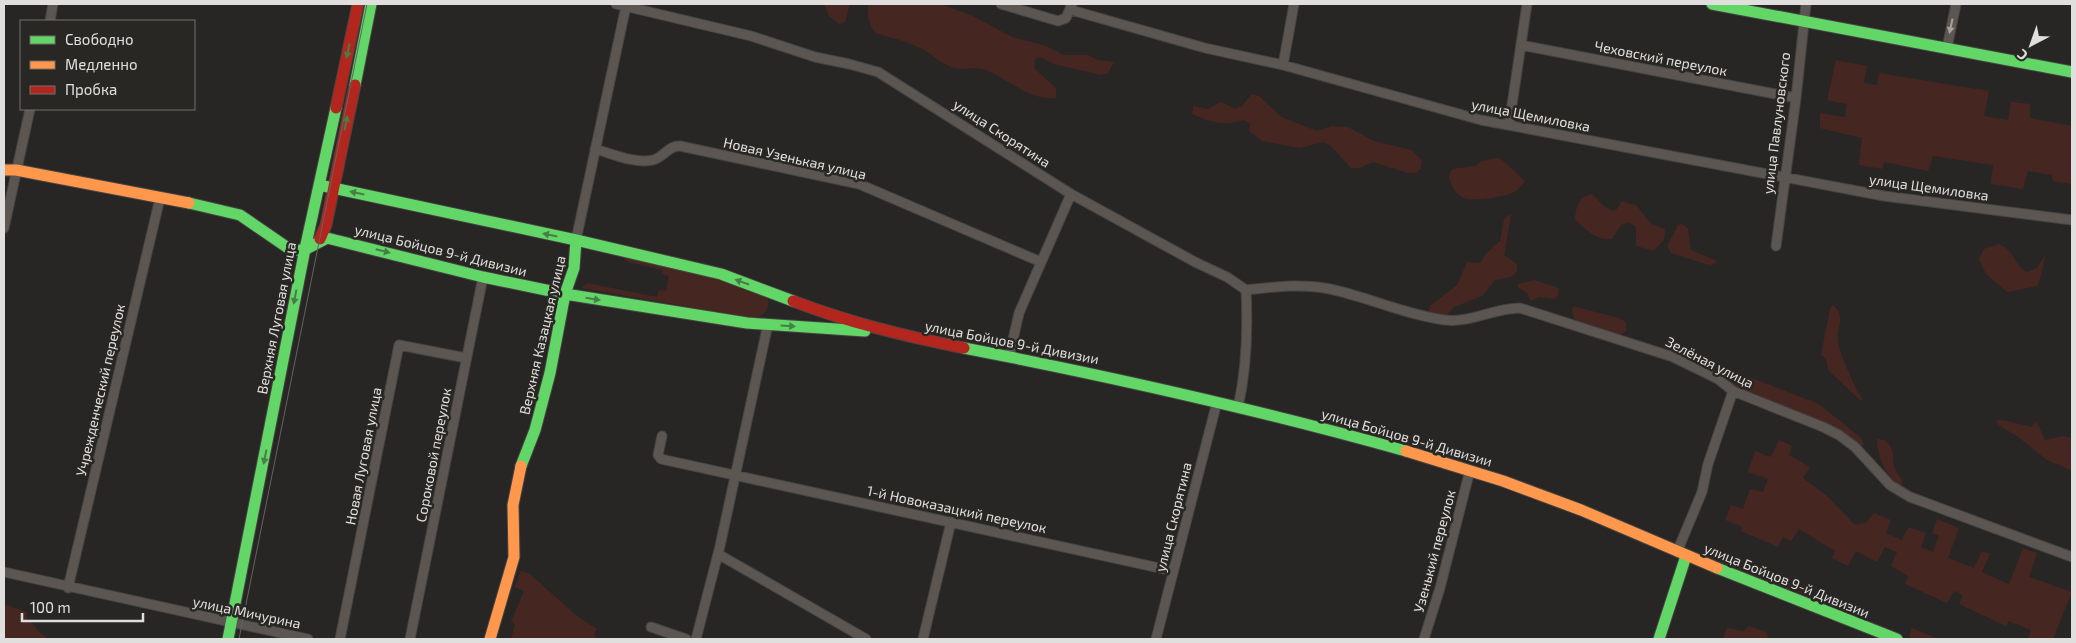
<svg xmlns="http://www.w3.org/2000/svg" width="2076" height="643" font-family="'Exo 2',sans-serif">
<style>
.green{fill:#462621}
.lines{fill:none;stroke-linecap:round;stroke-linejoin:round}
.street-casing{stroke:#454442;stroke-width:11}
.fast-casing{stroke:#454442;stroke-width:13}
.slow-casing{stroke:#454442;stroke-width:13}
.jam-casing{stroke:#454442;stroke-width:13}
.street{stroke:#5c5653;stroke-width:9}
.fast{stroke:#63d668;stroke-width:11}
.slow{stroke:#ff974d;stroke-width:11}
.jam{stroke:#b3261e;stroke-width:11}
.tram{stroke:#646260;stroke-width:1}
.oneway{fill:#a5a19f}
.oneway2{fill:#467e46}
.labels{text-anchor:middle;dominant-baseline:central;stroke-width:5;stroke-linejoin:round;paint-order:stroke}
.street-label{font-size:14px;fill:#e0dfdd;stroke:#292723}
</style>
<rect width="100%" height="100%" fill="#282624"/>
<path class="green" d="M824,4H850L845,22L839,24L829,16Z
M868,4H941L973,16L1012,37L1046,46L1064,55H1088L1098,60L1114,62L1108,73L1101,75L1054,64L1040,57L1037,58L1034,61L1035,69L1056,88V98C1030,101 1008,79 986,70C975,66 962,71 952,67C941,64 935,57 926,51C910,42 893,38 875,33C869,24 867,15 868,4Z
M1836,60L1867,66L1864,83L1877,85L1879,73L1989,91L1984,116L2008,120L2011,102L2030,104V118L2072,126V184L2053,181L2052,175L2028,171L2023,189L1991,184L1993,165L1933,156L1928,171L1884,162L1882,169L1859,165L1862,138L1820,128V113L1845,117L1847,104L1827,100Z
M1252,94L1259,96L1281,117L1317,131L1332,126L1348,127L1374,141L1411,150L1422,160L1421,168L1416,173H1408L1373,162L1359,168H1351L1330,145L1323,142L1300,148L1262,141L1249,131L1250,124L1244,120C1222,126 1213,123 1192,114L1193,106L1208,109L1221,102L1235,109L1242,106Z
M1497,158L1501,159L1525,181C1521,185 1518,190 1514,192C1506,197 1471,202 1464,198C1455,194 1451,185 1449,176L1452,169L1475,166L1482,161Z
M1592,194L1605,207L1612,211L1616,210L1622,201L1637,206L1651,224L1665,229L1664,240L1654,251L1636,246V227L1629,222L1622,224L1612,239C1596,241 1586,229 1575,220C1576,207 1578,197 1592,194Z
M1509,215H1511L1504,255L1517,264V271L1511,277L1495,280L1482,296L1454,307L1445,316L1432,314L1429,310L1430,306L1457,285L1467,262L1480,263L1487,253L1500,241L1504,219Z
M1682,224L1688,228L1691,250L1715,260L1717,263L1709,265L1671,253L1667,246L1678,225Z
M1999,244C2016,251 2015,268 2027,272L2037,268L2046,254L2038,286L2007,292L1986,274L1979,259L1984,249Z
M625,257L719,278L767,297C771,308 765,316 754,318L581,288L587,283L657,297L659,290L666,291L669,276L662,274L663,270L628,262V261L624,260Z
M1535,280C1543,284 1551,284 1559,289L1558,295L1554,299L1539,297L1531,301L1527,293L1518,287V284Z
M1833,305C1848,319 1835,326 1838,342C1841,358 1851,376 1857,391L1862,398L1861,401L1828,370L1826,359L1821,355L1830,308Z
M1573,307H1577L1622,319L1626,323V331L1622,334H1617C1603,330 1567,328 1573,307Z
M1731,370L1819,404L1861,438L1864,445L1859,446L1734,386L1723,376L1726,371Z
M1998,419L2032,427L2036,420L2045,440L2063,436L2072,438L2071,470L2047,460L2017,436L2003,428L1996,423Z
M1877,439L1885,440C1894,448 1893,455 1894,466C1895,470 1899,476 1902,480L1901,487C1885,473 1878,460 1877,439Z
M1779,440L1792,446L1789,455L1810,467L1803,478L1827,496L1855,525L1866,523L1874,513L1891,520L1886,533L1902,540L1908,527L1926,533L1921,547L1933,552L1939,536L1932,533L1937,519L1959,528L1948,558L1974,568L1982,551L1990,554L1982,572L2009,584L2023,548L2037,553L2029,577L2072,592L2053,639H2028L2031,630L2009,621L2006,626L1959,604L1963,595L1954,591L1947,603L1905,584L1908,576L1891,566L1897,552L1885,547L1877,562L1856,551L1848,566L1832,558L1835,551L1799,529L1791,541L1783,537L1778,547L1741,531L1743,527L1725,520L1731,505L1743,509L1750,489L1763,492L1768,479L1748,472L1755,451L1771,457Z
M1708,551L1774,577L1772,583L1706,556Z
M521,571L530,574L577,616L597,629L594,635L597,638L596,639H511L515,624L511,622L524,591L514,587Z
M1779,578L1813,590L1810,597L1777,584Z
M1817,592L1855,605L1852,613L1814,599Z
M4,604L27,612V619C36,625 38,634 49,639H4Z
M1749,626L1768,633L1767,637L1773,639H1723L1727,628L1744,631Z
M1912,628L1936,638V639H1914L1909,637Z"/>
<g class="lines">
<defs>
<path id="street" d="M616,4L751,36L815,57L849,64L878,72L1071,194L1195,262L1227,277L1246,290C1248,330 1247,368 1238,407
M1001,4L1058,21L1066,18L1072,4
M1071,10L1205,48L1283,65L1481,120L1884,196L2072,220
M50,21L53,4
M1521,45L1796,98
M1947,48L1956,4
M1283,65L1294,4
M1509,125L1527,4
M595,149C613,154 635,164 653,160C664,157 669,145 680,146L859,184L1041,262
M4,228L30,109
M576,240L626,6
M1776,246L1796,98L1806,4
M1246,290C1273,287 1302,283 1330,289C1368,297 1406,315 1445,320C1471,323 1494,308 1520,308L1673,357L1718,379L1733,391L1823,427L1839,435L1855,447L1890,485L1910,497L2072,557
M1009,357L1019,313L1071,194
M662,436L658,455L661,459L1173,571
M1677,552L1702,492L1708,464L1733,391
M718,554L866,639
M4,572L308,639
M68,588L160,198
M651,627L686,639
M340,639L399,345L466,358
M410,639L483,277
M696,639L720,546L768,324
M923,639L951,522
M1156,639L1217,402
M1424,639L1440,588L1470,470"/>
<path id="fast" d="M1712,4L2072,72
M355,85L371,4
M319,185L576,240L721,274L793,301
M189,203L240,215L291,250H304L327,238L483,277L565,294L747,323L865,331
M964,348C1113,377 1260,410 1406,451
M521,466L535,430L550,373L565,294L574,268L576,240
M1717,568L1897,639
M228,639L305,249L336,108
M1659,639L1686,556"/>
<path id="slow" d="M4,170H16L189,203
M1406,451L1503,481L1581,510L1717,568
M490,639L514,557L513,505L521,466"/>
<path id="jam" d="M336,108L358,4
M320,239L326,225L355,85
M793,301C850,323 905,336 964,348"/>
</defs>
<use href="#street" class="street-casing"/>
<use href="#fast" class="fast-casing"/>
<use href="#slow" class="slow-casing"/>
<use href="#jam" class="jam-casing"/>
<use href="#street" class="street"/>
<use href="#fast" class="fast"/>
<use href="#slow" class="slow"/>
<use href="#jam" class="jam"/>
<path class="tram" d="M239,639L367,4"/>
</g>
<defs><path id="oneway-solid" d="M-6-.8H1V-3.2L6.5 0L1 3.2V.8H-6Z" transform="scale(1.25)"/></defs>
<use class="oneway" href="#oneway-solid" transform="translate(1951 26) rotate(102)"/>
<g class="oneway2">
<use href="#oneway-solid" transform="translate(348 51) rotate(102)"/>
<use href="#oneway-solid" transform="translate(346 123) rotate(-79)"/>
<use href="#oneway-solid" transform="translate(357 193) rotate(-168)"/>
<use href="#oneway-solid" transform="translate(550 235) rotate(-168)"/>
<use href="#oneway-solid" transform="translate(383 251) rotate(14)"/>
<use href="#oneway-solid" transform="translate(742 282) rotate(-161)"/>
<use href="#oneway-solid" transform="translate(295 297) rotate(101)"/>
<use href="#oneway-solid" transform="translate(593 299) rotate(9)"/>
<use href="#oneway-solid" transform="translate(788 326) rotate(4)"/>
<use href="#oneway-solid" transform="translate(265 457) rotate(101)"/>
</g>
<g class="labels">
<g class="street-label">
<text transform="translate(1661 58) rotate(11)">Чеховский переулок</text>
<text transform="translate(1531 115) rotate(11)">улица Щемиловка</text>
<text transform="translate(1776 123) rotate(-83)">улица Павлуновского</text>
<text transform="translate(1002 133) rotate(33)">улица Скорятина</text>
<text transform="translate(795 158) rotate(13)">Новая Узенькая улица</text>
<text transform="translate(1929 187) rotate(8)">улица Щемиловка</text>
<text transform="translate(441 250) rotate(14)">улица Бойцов 9-й Дивизии</text>
<text transform="translate(276 318) rotate(-79)">Верхняя Луговая улица</text>
<text transform="translate(542 335) rotate(-77)">Верхняя Казацкая улица</text>
<text transform="translate(1012 342) rotate(11)">улица Бойцов 9-й Дивизии</text>
<text transform="translate(1710 362) rotate(27)">Зелёная улица</text>
<text transform="translate(100 390) rotate(-77)">Учрежденческий переулок</text>
<text transform="translate(1407 437) rotate(16)">улица Бойцов 9-й Дивизии</text>
<text transform="translate(433 455) rotate(-79)">Сороковой переулок</text>
<text transform="translate(363 456) rotate(-79)">Новая Луговая улица</text>
<text transform="translate(957 509) rotate(12)">1-й Новоказацкий переулок</text>
<text transform="translate(1173 517) rotate(-76)">улица Скорятина</text>
<text transform="translate(1434 551) rotate(-75)">Узенький переулок</text>
<text transform="translate(1787 580) rotate(22)">улица Бойцов 9-й Дивизии</text>
<text transform="translate(247 612) rotate(12)">улица Мичурина</text>
</g>
</g>
<rect width="2076" height="643" fill="none" stroke="#e0dfdd" stroke-width="10"/>
<rect x="20" y="20" width="175" height="90" fill="#292723" stroke="#72716d"/>
<rect x="30" y="36" width="25" height="8" fill="#63d668" stroke="#72716d"/>
<text x="65" y="45" font-size="15" fill="#e0dfdd">Свободно</text>
<rect x="30" y="61" width="25" height="8" fill="#ff974d" stroke="#72716d"/>
<text x="65" y="70" font-size="15" fill="#e0dfdd">Медленно</text>
<rect x="30" y="86" width="25" height="8" fill="#b3261e" stroke="#72716d"/>
<text x="65" y="95" font-size="15" fill="#e0dfdd">Пробка</text>
<g transform="translate(2031 45) rotate(221)" stroke="#292723" stroke-width="4" paint-order="stroke">
<path d="M0-4L9 19L0 12L-9 19Z" fill="#e0dfdd"/>
<text y="-8" font-size="14" font-weight="bold" text-anchor="middle" fill="#e0dfdd">С</text>
</g>
<path d="M22 613v8h121v-8" fill="none" stroke="#e0dfdd" stroke-width="2.5"/>
<text x="30" y="613" font-size="15" fill="#e0dfdd" stroke="#292723" stroke-width="4" paint-order="stroke">100 m</text>
</svg>
